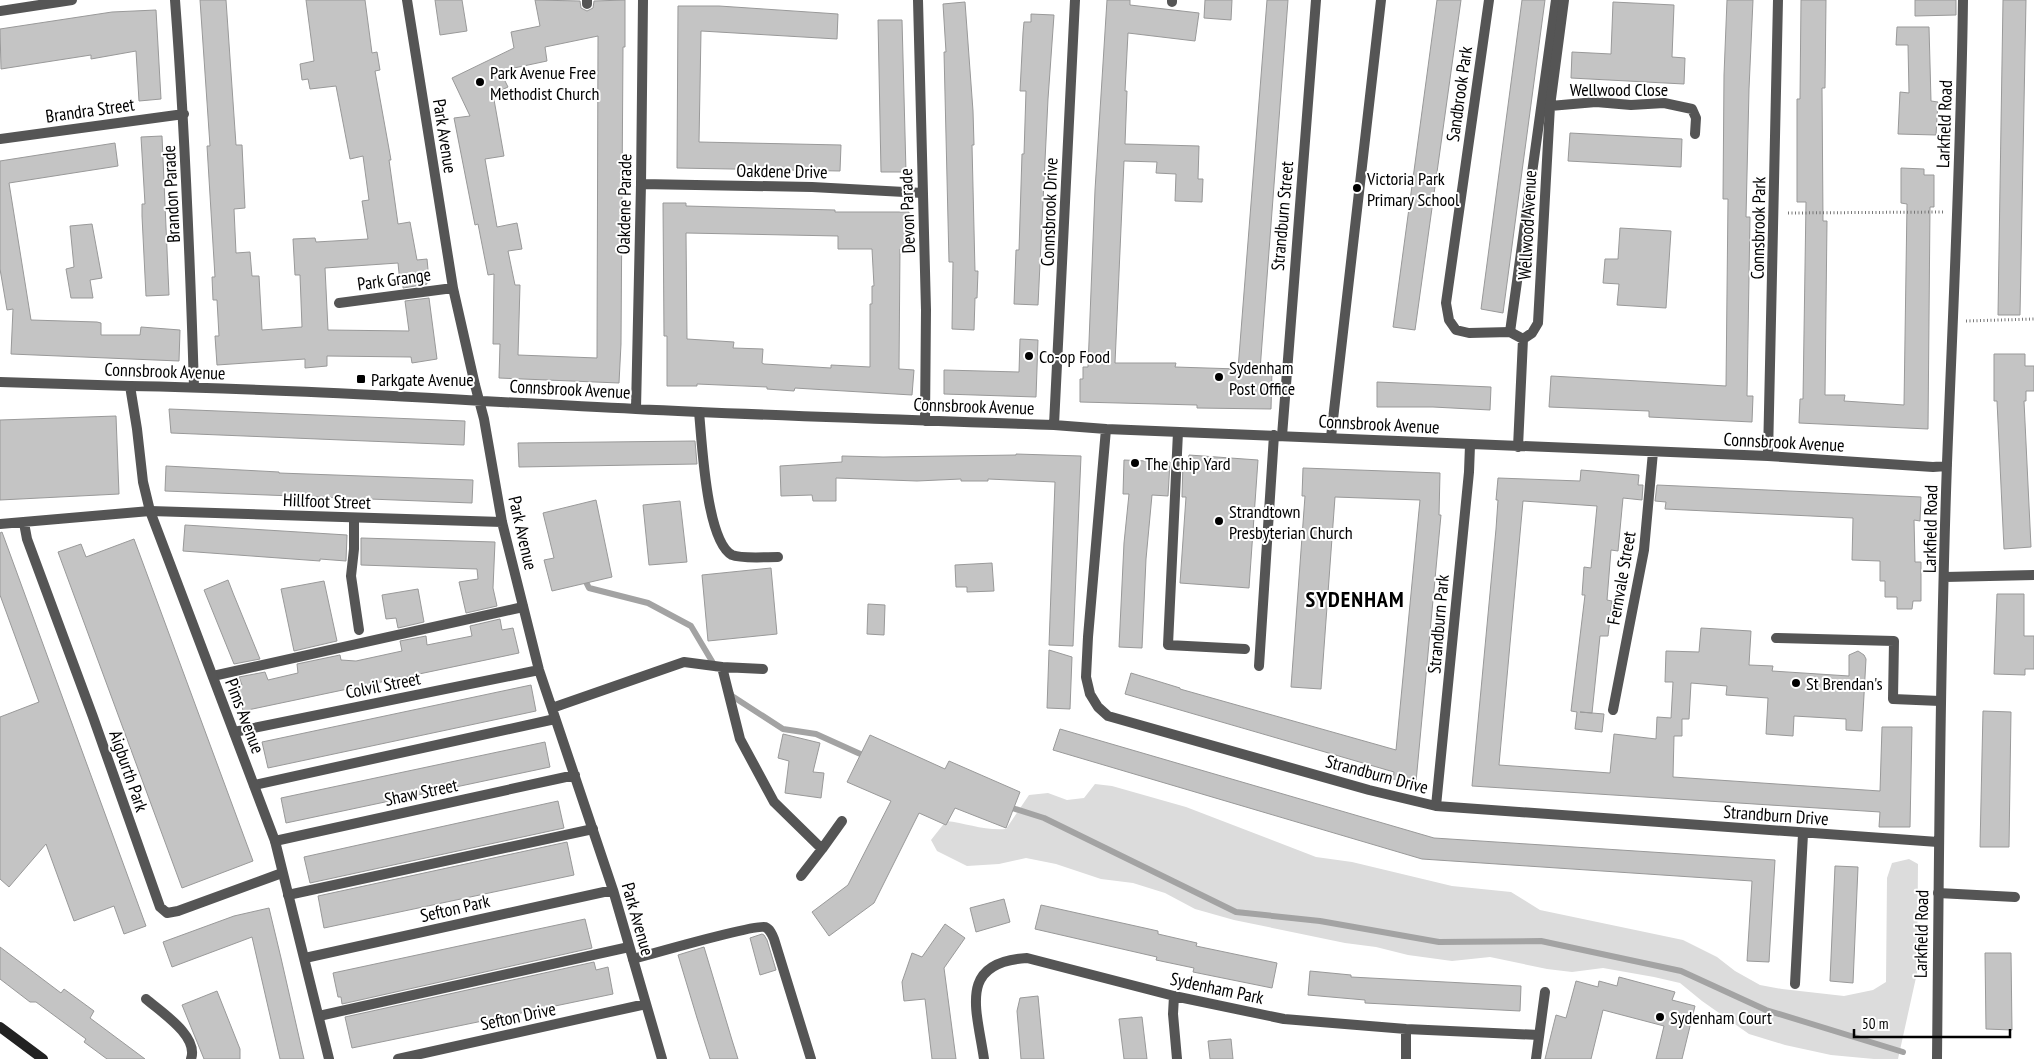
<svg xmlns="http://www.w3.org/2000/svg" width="2034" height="1059" font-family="'PT Sans Narrow',sans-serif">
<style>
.green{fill:#dcdcdc}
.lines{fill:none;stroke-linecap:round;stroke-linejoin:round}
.stream{stroke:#a3a3a3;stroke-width:6}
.building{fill:#c4c4c4;stroke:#999;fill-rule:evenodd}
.path{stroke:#777;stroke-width:3;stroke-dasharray:1 2.5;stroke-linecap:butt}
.service{stroke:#555;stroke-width:10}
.minor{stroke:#555;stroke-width:10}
.tertiary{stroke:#555;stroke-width:10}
.secondary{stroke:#222;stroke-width:10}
.poi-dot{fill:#000;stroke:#fff;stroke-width:2}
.labels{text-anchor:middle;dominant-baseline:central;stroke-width:4;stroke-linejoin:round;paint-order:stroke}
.poi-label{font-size:18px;fill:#000;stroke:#fff;text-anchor:start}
.street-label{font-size:18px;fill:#000;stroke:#fff}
.district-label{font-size:22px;font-weight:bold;letter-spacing:1px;fill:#000;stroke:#fff}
</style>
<rect width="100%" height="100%" fill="#fff"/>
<path class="green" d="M1095,784L1112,786L1186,807L1316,857L1352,862L1452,886L1511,892L1540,910L1683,940L1717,957L1735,971L1760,985L1782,989L1844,996L1873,990L1886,982L1887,878L1892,863L1909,859L1918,864L1917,973L1898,1059H1874L1831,1055L1785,1045L1749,1034L1702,1001L1680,983L1654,977L1603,968L1572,972L1547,969L1490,957L1452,961L1408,955L1376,947L1345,943L1234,920L1195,909L1165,893L1133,883L1101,879L1056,864L1026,858L999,864L967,866L937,851L931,840L946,821C966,823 985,831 1006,829L1029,795L1048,793L1067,800L1084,798Z"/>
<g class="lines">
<path class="stream" d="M583,576L589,588L648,603L691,626L716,668
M730,692L732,696L783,729L816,734L867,757
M1006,806L1044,818L1236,912L1320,921L1439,942L1541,941L1681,971L1766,1010L1903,1052"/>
</g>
<path class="building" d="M200,0H226L236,145H242L245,208L234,209L236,253L250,252L252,276H259L262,330L302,327L300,275H295L293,239L315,238L316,242L368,239L362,201L369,200L363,156L350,159L336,86L310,89L308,79L302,80L300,64L314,61L306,0H365L372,53L377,52L380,70L375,71L391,160H389L398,224L410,222L417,260L427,259L429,280H426L427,284L403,288V283H400L398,263L325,268L328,330L409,331L405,301L429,298L437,359L412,363L411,357L327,356V366L305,368V359L217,365L215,336H219L217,300H213L212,277H215L207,146H210Z
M435,0H462L467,31L440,35Z
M535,0L580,1L581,8L587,11L593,8L594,1L625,0V47H623L621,344L619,383L499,378L500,344H493L494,274L488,275L478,224L475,225L454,118L470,116L452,78L514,48L511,32L540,26ZM598,36L597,358L518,355L520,285H515L508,251L522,249L517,223L497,227L485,159L504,156L493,94L508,87L500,71L547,61L545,47Z
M1107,0H1130V5L1199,13L1195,41L1128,33L1125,91H1127L1125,144L1199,146L1198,179H1203L1202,202L1175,201L1176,174L1156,173L1157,162L1124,161L1115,363H1176L1175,367L1238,369L1267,0H1288L1260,370L1272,371L1271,409L1197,408V405L1080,402V379H1083V367H1088L1095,190Z
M1205,0H1232L1231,20L1204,18Z
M1437,0H1461L1415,330L1393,327Z
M1522,0H1545L1503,313L1481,309Z
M1727,0H1753L1749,89L1746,217H1750L1747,396H1753L1752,422L1649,417V411L1549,407L1551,376L1726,386L1728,199H1723L1724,75Z
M1801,0H1826L1825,88H1822L1823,221H1827L1825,395H1845L1844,401L1904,405L1907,204L1901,203V168L1924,169V175H1934V207H1930L1928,429L1799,423L1800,399H1803L1806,202H1797V99H1800Z
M1915,0H1956V15L1915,16Z
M2003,0H2026L2020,315H1998Z
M965,2L973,111L974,145H972L975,271H978L977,298H975L974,330L952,329L953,262H949L944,52H946L943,4Z
M1613,2L1674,5L1672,57L1685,58L1684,84L1571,78L1572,52L1611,54Z
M678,6H719L838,14L837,39L701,31L699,142L841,145L840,171L677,168Z
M156,10L161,99L139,101L136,51L91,59V55L1,69L0,29L112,12Z
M1031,14L1054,15L1048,99L1038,305L1014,304L1016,250H1019L1022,154H1024L1026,91H1020L1023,33L1024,22H1031Z
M878,20H902L906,172H881Z
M1897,27H1929L1931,101L1938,102L1936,135L1898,134L1900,92L1909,93L1908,45H1896Z
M1570,133L1682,139L1681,167L1568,161Z
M162,136L169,295L146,296L142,216V204H145L141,137Z
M115,143L118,166L9,183L31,320L97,322L101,323V335H140L141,327L180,330L179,361L11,354L13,309L7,310L0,269V161Z
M663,203H686V206L835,210V212H909V249H900L899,369L914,370L912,395L811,389L795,388L794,391L767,389V387L697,384V386H667V336H664ZM686,233L838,236V249H872L874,286H872V304H870V367L831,365V368L764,364L762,363L763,349L733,348L734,342L687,339Z
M92,224L102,278L90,280L93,298H71L66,269L74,267L70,226Z
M1620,228L1671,231L1666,308L1617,305L1619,284L1603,283L1605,259H1618Z
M1020,339L1038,340L1036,397L944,394V370L1019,372Z
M1994,354H2025V366H2034V391H2026V401H2024L2031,547L2004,549L1997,401H1994Z
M1377,382L1491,387L1490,410L1433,407H1377Z
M169,409L465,421L464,445L171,433Z
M116,416L119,494L0,500V420Z
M695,441L697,464L519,467L518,443Z
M1016,454L1081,456L1073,646L1049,645L1055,482L988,479V481H961V479L917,481L836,478V501H813L812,495L781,496L780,466L842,462V456L883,457L1016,455Z
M1189,455L1258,460L1249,588L1180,583L1186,497H1182L1183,462L1188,463Z
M1124,460L1170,462L1168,496L1152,495L1146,559L1142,648L1119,647L1124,543L1129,494H1123Z
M166,466L279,472V473L473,480L472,503L165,491Z
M1303,468L1440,473L1439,515H1441L1416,782L1393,779L1394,772L1125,694L1131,673L1180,688V689L1396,750L1420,500L1335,497L1321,689L1291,687L1305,496H1302Z
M1581,470L1639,475L1638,485H1643L1642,500L1623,498L1618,551L1611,550L1607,600L1612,601L1608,636H1600L1592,713L1580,712L1604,714L1602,732L1575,729L1577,712L1571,711L1585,595H1582L1584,567L1591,568L1597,506L1523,501L1499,765L1610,773L1614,734L1656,739L1657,717L1671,718L1673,682H1665L1666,651L1699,652L1701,628L1751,631L1749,665L1773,666L1772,671L1849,676V655L1858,651L1864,655L1866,659L1862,731L1846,730V719L1794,716L1793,736L1766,734L1768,698L1726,695L1727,686L1691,683L1689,719H1682V736H1674L1673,777L1880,791L1882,727H1912L1910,827H1879L1880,812L1472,786L1496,529L1498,500H1496L1498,478L1580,481Z
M1657,485L1921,497L1920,521L1914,520L1915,562H1921V601H1913L1912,609H1897V597H1885V581H1880V561L1852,560L1853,518L1665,509L1666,502L1655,501Z
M596,500L612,577L552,591L544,560L554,558L543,513Z
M680,501L687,562L649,565L643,505Z
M185,525L347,535L346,561L320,559V561L183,551Z
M2,532L146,926L124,934L114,906L74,921L46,844L9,887L0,879V717L39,702L0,595V533Z
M361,538L495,542L493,588L497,606L466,613L459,582L478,579L477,569L361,565Z
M134,539L253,861L182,888L58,552L81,544L86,557Z
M992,563L994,591L967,592V587H956L955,565Z
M771,568L777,634L708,641L702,575Z
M228,580L233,593L260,659L234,664L204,590Z
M324,581L337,641L294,651L281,589Z
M418,589L424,622L398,628L396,618L386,619L382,595Z
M1997,594H2024V636H2034V669H2025V675L1994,674Z
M868,604L885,605L884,635L867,634Z
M500,619L502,630L513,628L519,653L243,711L238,686L242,685L239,677L265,672L268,680L298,673L297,664L340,655L341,660L356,661L402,651L400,641L426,636L427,645L472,636L470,626Z
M1049,650L1072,657L1070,709L1047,708Z
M531,685L536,711L268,768L262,742Z
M1983,711L2011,712L2009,847H1980Z
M1060,729L1434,838L1775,860L1769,962L1747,961L1752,881L1422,859L1053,750Z
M783,734L820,743L813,772L824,773L821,798L785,793L789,761L778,758Z
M870,735L945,769L949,761L1020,792L1006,828L955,808L946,825L919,813L874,903L829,936L812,912L848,885L891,801L847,782Z
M545,742L550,767L286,823L281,798Z
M558,801L564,828L310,883L304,857Z
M567,842L574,875L324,928L318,896Z
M1835,866L1858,867L1853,983L1830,981Z
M1004,899L1010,922L976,932L970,908Z
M1041,905L1158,931V934L1197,943L1196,946L1277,963L1272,988L1193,972L1194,968L1156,960L1157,957L1035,929Z
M269,908L281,958L304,1059H280L252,937L172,967L163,942L234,916Z
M585,919L592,948L342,1004L341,997H338L333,973Z
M945,924L965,938L944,968L956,1059H932L925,999L904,1001L902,982L912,953L922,957Z
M762,934L764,935L767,940L776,970L760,975L750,938Z
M0,947L61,993L64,989L94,1011L90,1018L145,1059H107L84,1042L86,1039L36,1002H30L0,979Z
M704,947L732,1040L738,1059H710L697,1018L678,955Z
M1985,953H2011L2012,1030L1986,1029Z
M594,962L596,970L608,967L613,994L352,1048L345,1017Z
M1310,971L1351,975V977L1521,986L1520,1011L1365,1003V1000L1308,995Z
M1619,977L1675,992L1672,1000L1695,1006L1682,1059H1656L1664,1026L1603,1010L1591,1059H1545L1556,1015L1566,1018L1576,981L1598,987L1599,981L1617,986Z
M217,991L240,1049V1059H204L182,1005Z
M1038,996L1044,1059H1021L1017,1011L1020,998Z
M1142,1017L1147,1059H1124L1119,1019Z
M1231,1039L1233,1059H1210L1208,1041Z"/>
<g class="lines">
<path class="path" d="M1788,213L1944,212
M1966,321L2034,319"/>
<path class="service" d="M587,0V4
M1510,332L1556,0
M699,412C702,441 706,541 732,555C741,559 766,557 778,557
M1178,432L1168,645L1245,649
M1331,437L1381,0
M354,518V549L351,576L359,630
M1776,638L1894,641L1893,699L1940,701
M213,676L523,607
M254,785L555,719
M1938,893L2015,897
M288,895L593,829
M633,959C651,954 755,924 765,927C770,929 772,934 774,939L811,1059
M146,999C161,1012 199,1036 191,1059
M319,1016L629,947
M1536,1059L1545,992"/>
<path class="minor" d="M175,0C185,129 190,258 194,387
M407,0L453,288L475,385L484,419L502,522L539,670L613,890L662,1059
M918,0L926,310L925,421
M1489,0L1446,303L1449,320L1456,330L1469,333L1510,332L1523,339
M1172,2V0
M0,11L72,0
M1550,106L1596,102L1631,105L1664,103L1692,109L1696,118L1695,134
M0,139L184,114
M641,184L812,187L923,193
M339,303L453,288
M1523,339L1532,333L1538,323L1550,106L1564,0
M130,386C299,389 468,401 636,409C775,416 914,420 1054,425L1106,429L1768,456L1933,467L1947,466
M636,409L641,184L643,0
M1054,425L1075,0
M1106,429L1088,637L1086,677L1090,694L1098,707L1108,716L1369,790L1436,806L1938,842
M1282,436L1316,0
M1518,447L1523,339
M1768,456L1778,0
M24,523L27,539L93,717L160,907L167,913L178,911L282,873
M0,524L150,511L502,522
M1945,577L2034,575
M1259,666L1274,435
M722,667L763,669
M552,708L684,662L722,667L740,739L774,802L822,849L842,821
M1613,710L1644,550L1653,452
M234,732L539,670
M1436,806L1469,472L1470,445
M275,841L575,775
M801,876L822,849
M305,958L613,890
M1795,984L1803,834
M1174,996L1173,1014L1177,1059
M398,1059L646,1004
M984,1059C977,1010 957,962 1027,958L1174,996L1284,1019L1406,1029L1539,1035
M1406,1059V1029
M1937,1059C1939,860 1940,662 1947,463C1953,309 1961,154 1963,0"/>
<path class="tertiary" d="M0,382L130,386L137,429L143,482L150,511L275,841L329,1059"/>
<path class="secondary" d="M0,1027L43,1059"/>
</g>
<g class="poi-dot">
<circle cx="480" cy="82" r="5"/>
<circle cx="1357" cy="188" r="5"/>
<circle cx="1029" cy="356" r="5"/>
<circle cx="1219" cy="377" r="5"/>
<rect x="356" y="374" width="10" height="10" rx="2.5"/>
<circle cx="1135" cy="463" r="5"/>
<circle cx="1219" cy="521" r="5"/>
<circle cx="1796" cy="683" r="5"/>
<circle cx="1660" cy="1017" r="5"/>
</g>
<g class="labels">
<g class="poi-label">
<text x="490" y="72">Park Avenue Free<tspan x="490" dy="21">Methodist Church</tspan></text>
<text x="1367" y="178">Victoria Park<tspan x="1367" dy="21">Primary School</tspan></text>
<text x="1039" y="356">Co-op Food</text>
<text x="1229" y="367">Sydenham<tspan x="1229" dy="21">Post Office</tspan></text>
<text x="371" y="379">Parkgate Avenue</text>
<text x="1145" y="463">The Chip Yard</text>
<text x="1229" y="511">Strandtown<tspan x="1229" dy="21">Presbyterian Church</tspan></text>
<text x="1806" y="683">St Brendan's</text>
<text x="1670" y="1017">Sydenham Court</text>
</g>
<g class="street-label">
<text x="1619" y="89">Wellwood Close</text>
<text transform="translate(1459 94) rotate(-82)">Sandbrook Park</text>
<text transform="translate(90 110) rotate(-8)">Brandra Street</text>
<text transform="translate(1944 124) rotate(-88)">Larkfield Road</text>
<text transform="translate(445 136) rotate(81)">Park Avenue</text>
<text transform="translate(782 171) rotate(1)">Oakdene Drive</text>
<text transform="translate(171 194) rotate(-93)">Brandon Parade</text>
<text transform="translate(624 204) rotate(-89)">Oakdene Parade</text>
<text transform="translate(907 211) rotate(-92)">Devon Parade</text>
<text transform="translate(1049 212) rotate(-88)">Connsbrook Drive</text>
<text transform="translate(1282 216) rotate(-85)">Strandburn Street</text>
<text transform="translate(1527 225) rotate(-87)">Wellwood Avenue</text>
<text transform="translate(1758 228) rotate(-89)">Connsbrook Park</text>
<text transform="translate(394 279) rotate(-8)">Park Grange</text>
<text transform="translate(165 371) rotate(2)">Connsbrook Avenue</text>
<text transform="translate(570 389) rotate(3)">Connsbrook Avenue</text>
<text transform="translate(974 406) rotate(2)">Connsbrook Avenue</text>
<text transform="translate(1379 424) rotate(3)">Connsbrook Avenue</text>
<text transform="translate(1784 442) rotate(3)">Connsbrook Avenue</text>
<text transform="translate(327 501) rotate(2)">Hillfoot Street</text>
<text transform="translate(1930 529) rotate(-89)">Larkfield Road</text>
<text transform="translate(523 533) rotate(77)">Park Avenue</text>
<text transform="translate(1621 578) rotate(-80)">Fernvale Street</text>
<text transform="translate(1438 624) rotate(-85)">Strandburn Park</text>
<text transform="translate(383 685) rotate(-11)">Colvil Street</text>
<text transform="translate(245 716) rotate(69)">Pims Avenue</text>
<text transform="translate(129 771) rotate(71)">Aigburth Park</text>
<text transform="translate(1377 774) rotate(15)">Strandburn Drive</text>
<text transform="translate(421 792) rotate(-12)">Shaw Street</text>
<text transform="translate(1776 815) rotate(4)">Strandburn Drive</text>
<text transform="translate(455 908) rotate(-13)">Sefton Park</text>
<text transform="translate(638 919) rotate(74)">Park Avenue</text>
<text transform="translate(1921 934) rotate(-89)">Larkfield Road</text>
<text transform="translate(1217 988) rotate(12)">Sydenham Park</text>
<text transform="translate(518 1016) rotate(-12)">Sefton Drive</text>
</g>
<g class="district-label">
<text x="1355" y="599">SYDENHAM</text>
</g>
</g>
<path d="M1854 1029v8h156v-8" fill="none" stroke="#000000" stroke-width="2.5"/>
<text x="1862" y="1029" font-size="15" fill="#000000" stroke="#ffffff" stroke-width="4" paint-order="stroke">50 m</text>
</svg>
